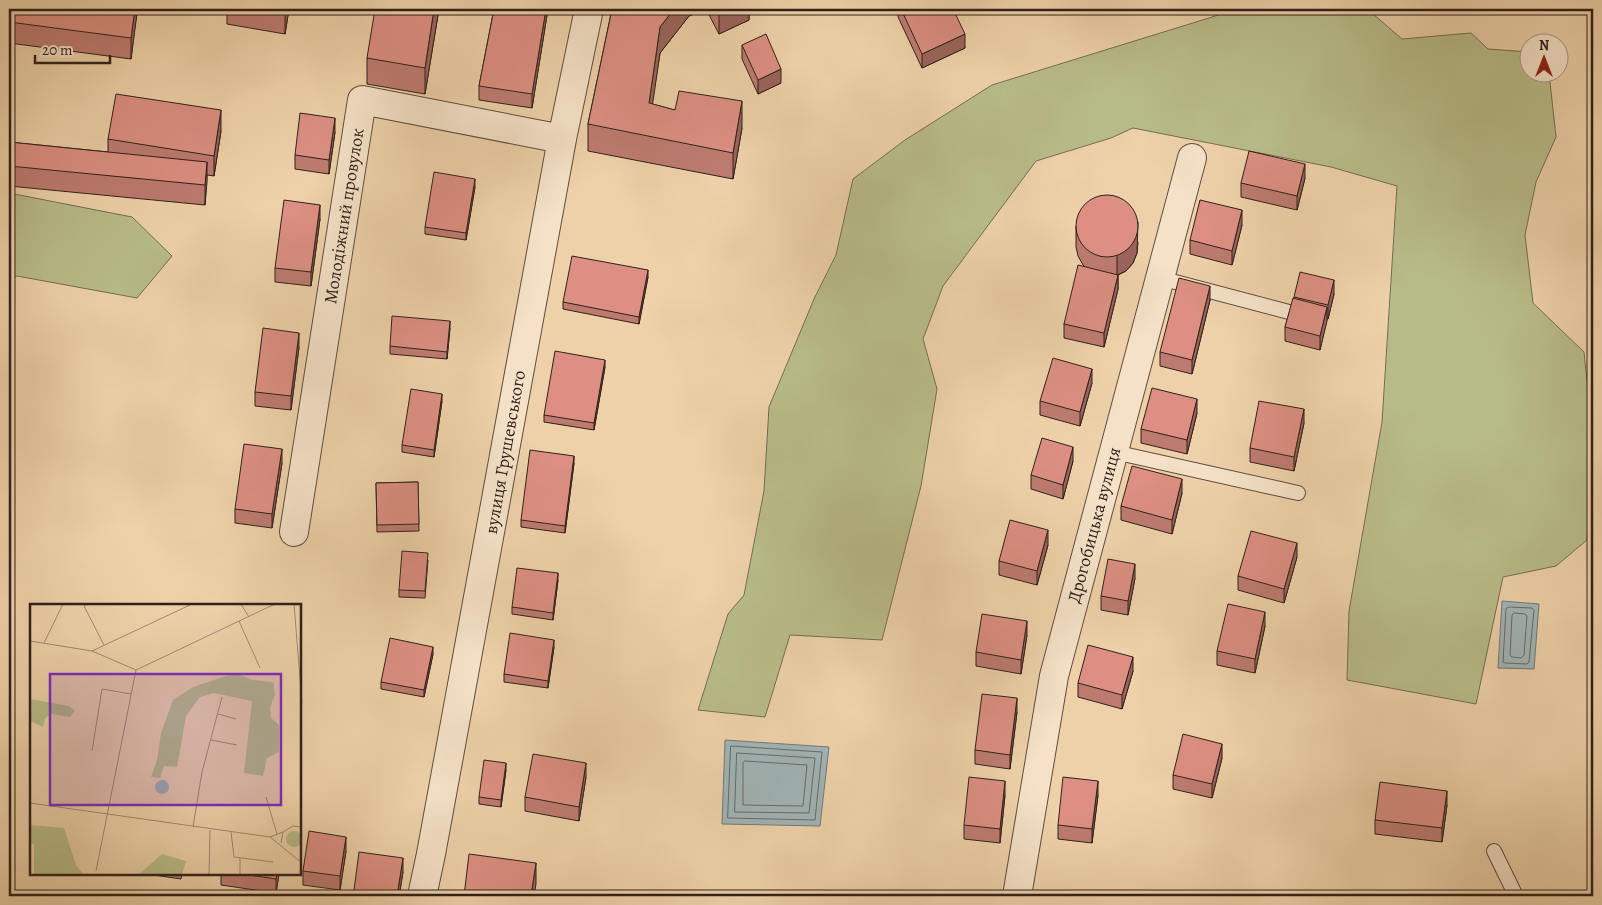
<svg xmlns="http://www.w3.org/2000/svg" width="1602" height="905" font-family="Alegreya,serif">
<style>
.green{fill:#b8bc89;stroke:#746e52}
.water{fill:#a0b4b5;stroke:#737977}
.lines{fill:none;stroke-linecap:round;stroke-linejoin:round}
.shore{stroke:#686a68;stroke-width:1}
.service-casing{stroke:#604d3e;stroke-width:16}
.minor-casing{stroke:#604d3e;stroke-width:30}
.service{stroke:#f4e1c7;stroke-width:14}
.minor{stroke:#f4e1c7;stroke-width:28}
.wall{fill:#bd7b70;stroke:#30211b}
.shaded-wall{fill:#9a645b;stroke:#30211b}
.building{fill:#dc8f82;stroke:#30211b}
.labels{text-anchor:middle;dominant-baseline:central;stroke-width:4;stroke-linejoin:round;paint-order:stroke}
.street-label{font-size:18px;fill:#30211b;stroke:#f4e1c7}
.inset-road{fill:none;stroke:#a28b70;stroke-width:1}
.view{fill:#7b2cbf;fill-opacity:0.15;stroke:#7b2cbf;stroke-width:2.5}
.inset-edge{fill:none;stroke:#30211b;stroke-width:2.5}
</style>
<rect width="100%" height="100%" fill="#eed1a9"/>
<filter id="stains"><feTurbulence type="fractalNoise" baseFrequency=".004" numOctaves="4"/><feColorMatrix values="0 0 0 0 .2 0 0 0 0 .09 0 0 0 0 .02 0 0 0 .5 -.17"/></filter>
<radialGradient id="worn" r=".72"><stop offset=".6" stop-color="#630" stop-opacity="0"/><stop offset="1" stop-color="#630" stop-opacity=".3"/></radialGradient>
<path class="green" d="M1238,9H1349L1373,14L1402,39L1471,33L1488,49L1529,52L1530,72L1549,73L1556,137L1536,182L1525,235L1533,303L1584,352L1592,431L1587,540L1556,566L1503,577L1476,704L1347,680L1349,611L1382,422L1397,186L1331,167L1133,128L1111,138L1036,161L943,286L923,339L937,389L921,486L882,640L790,635L765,717L698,710L728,614L744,595L764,491L769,407L814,299L836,255L853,179L905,140L992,85Z
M9,193L132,217L172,256L137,298L17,276L9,281Z"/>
<path class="water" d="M1502,601L1539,604L1534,669L1498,668Z
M725,740L829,747L820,826L722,824Z"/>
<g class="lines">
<path class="shore" d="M1509,607L1532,608L1534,610L1529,662L1527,664L1505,663L1503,662L1506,609Z
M1514,613L1525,614L1527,616L1524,655L1521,658L1512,657L1510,655L1512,616Z
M731,746L822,752L815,820L728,818Z
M737,753L815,758L809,813L735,812Z
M745,761L807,765L803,806L743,805V763Z"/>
<defs>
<path id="service" d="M1160,278L1289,312
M1114,452L1298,493
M1494,851L1516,896"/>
<path id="minor" d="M294,532L362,100L562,139
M422,896L431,854L562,139L589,9
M1017,896L1054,676L1192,158"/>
</defs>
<use href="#service" class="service-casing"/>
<use href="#minor" class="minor-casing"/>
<use href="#service" class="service"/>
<use href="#minor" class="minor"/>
</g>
<path class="wall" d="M9,9H137L131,59L9,43Z
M227,9H289L285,34L227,24Z
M439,9L425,94L367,84V58Z
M494,9H548L532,108L479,100V86Z
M612,9H706L689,16L660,53L652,104L742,128L733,179L588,151V124Z
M706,9H749V20L719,34Z
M898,9H953L965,48L922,68L898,17Z
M742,45L781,83L758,94L742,59Z
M221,131L214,176L207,175L205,205L9,186V142L108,152V139Z
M335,132L329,174L295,169V155Z
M1305,178L1297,210L1241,197V183Z
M475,187L466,240L425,234V227Z
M320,219L311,286L275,282V268Z
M1242,225L1232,265L1190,254V240Z
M1076,226L1138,242L1137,253L1133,263L1126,271L1118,275V289L1104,347L1064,338V324L1085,267L1083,265L1078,256L1076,247Z
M648,277L639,324L563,309V302Z
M1334,294L1328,319H1327L1320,350L1285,341V327L1294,297Z
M1210,300L1192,374L1160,366V352Z
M450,328L447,359L390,354V346Z
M299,347L291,410L255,406V392Z
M605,367L594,430L544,422V415Z
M1092,383L1080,426L1040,415V401Z
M442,401L434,457L402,452V445Z
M1197,413L1187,454L1141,443V429Z
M1304,423L1294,471L1250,462V448Z
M1073,461L1063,499L1031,489V475Z
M282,463L272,528L235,523V509Z
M574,463L565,533L521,527V520Z
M418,482L419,531L377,532L376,483Z
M1182,493L1172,534L1121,520V506Z
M1048,545L1037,585L999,575V561Z
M1297,557L1284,603L1238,590V576Z
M428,560L425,598L399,597V590Z
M1135,578L1128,615L1101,610V596Z
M558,580L553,620L512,614V607Z
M1265,626L1255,673L1217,665V651Z
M1027,635L1021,674L976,666V652Z
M554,647L548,688L504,682V674Z
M433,654L424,697L381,689V682Z
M1133,671L1122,709L1078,697V683Z
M1017,712L1010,769L975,764V750Z
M1222,758L1212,798L1173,789V775Z
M506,770L501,807L479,804V797Z
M586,777L579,821L525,811V797Z
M1005,795L1000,843L964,839V825Z
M1098,795L1092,843L1058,839V825Z
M1447,805L1442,842L1375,834V820Z
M346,851L340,890L303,885V871Z
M403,872L399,896H354V890Z
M147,874H182L181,879Z
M221,874H279L276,893L221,885Z"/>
<path class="shaded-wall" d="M135,9H137V14L131,59V38Z
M286,9H289L285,34V13Z
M434,9H439L425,94V68Z
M546,9H548L532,108V94Z
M674,9H706L689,16L660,53L649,129V103L660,27Z
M719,9H749V20L719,34Z
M965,34V48L922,68V54Z
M781,69V83L758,94V80Z
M742,101V128L733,179V153Z
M221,110V131L214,176V156Z
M335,118V132L329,174V160Z
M207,162V182L205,205V185Z
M1305,164V178L1297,210V196Z
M475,179V187L466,240V233Z
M320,205V219L311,286V272Z
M1242,210V225L1232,265V251Z
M1138,222L1137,253L1133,263L1126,271L1117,275V255Z
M648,270V277L639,324V317Z
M1118,275V289L1104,347V333Z
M1334,280V294L1328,319V305Z
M1210,286V300L1192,374V360Z
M1327,307V321L1320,350V336Z
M450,321V328L447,359V352Z
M299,333V347L291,410V396Z
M605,360V367L594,430V423Z
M1092,369V383L1080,426V412Z
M442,394V401L434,457V450Z
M1197,399V413L1187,454V440Z
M1304,409V423L1294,471V457Z
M1073,447V461L1063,499V485Z
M282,449V463L272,528V514Z
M574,456V463L565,533V526Z
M1182,479V493L1172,534V520Z
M1048,530V545L1037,585V571Z
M1297,543V557L1284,603V589Z
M1135,564V578L1128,615V601Z
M558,573V580L553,620V613Z
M1265,612V626L1255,673V659Z
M1027,621V635L1021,674V660Z
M554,640V647L548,688V681Z
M433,647V654L424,697V690Z
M1133,657V671L1122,709V695Z
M1017,698V712L1010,769V755Z
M1222,744V758L1212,798V784Z
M506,763V770L501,807V800Z
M586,763V777L579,821V807Z
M1005,781V795L1000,843V829Z
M1098,781V795L1092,843V829Z
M1447,791V805L1442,842V828Z
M346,837V851L340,890V876Z
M403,858V872L399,896H397Z
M536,863V884L534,896H531Z
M277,874H279L276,893V879Z"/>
<path class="building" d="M9,9H135L131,38L9,22Z
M257,9H286L285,13Z
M375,9H434L425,68L367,58Z
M494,9H546L532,94L479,86Z
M612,9H674L660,27L649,103L675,110L679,91L742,101L733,153L588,124Z
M901,9H953L965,34L922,54Z
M766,34L781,69L758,80L742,45Z
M116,94L221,110L214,156L108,139Z
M300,113L335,118L329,160L295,155Z
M9,142L207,162L205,185L9,166Z
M1249,151L1305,164L1297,196L1241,183Z
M434,172L475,179L466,233L425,227Z
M1076 226a31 31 0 1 1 62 0a31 31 0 1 1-62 0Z
M284,200L320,205L311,272L275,268Z
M1200,200L1242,210L1232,251L1190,240Z
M572,256L648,270L639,317L563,302Z
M1078,265L1118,275L1104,333L1064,324Z
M1300,272L1334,280L1328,305L1294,297Z
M1179,278L1210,286L1192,360L1160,352Z
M1293,298L1327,307L1320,336L1285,327Z
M392,316L450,321L447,352L390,346Z
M263,328L299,333L291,396L255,392Z
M555,351L605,360L594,423L544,415Z
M1053,358L1092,369L1080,412L1040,401Z
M1152,388L1197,399L1187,440L1141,429Z
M411,389L442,394L434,450L402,445Z
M1259,401L1304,409L1294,457L1250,448Z
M1042,438L1073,447L1063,485L1031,475Z
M244,444L282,449L272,514L235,509Z
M530,450L574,456L565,526L521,520Z
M1132,466L1182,479L1172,520L1121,506Z
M418,482L419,524L377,525L376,483Z
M1010,520L1048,530L1037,571L999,561Z
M1251,531L1297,543L1284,589L1238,576Z
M402,551L428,553L425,591L399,590Z
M1108,559L1135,564L1128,601L1101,596Z
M517,568L558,573L553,613L512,607Z
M1228,604L1265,612L1255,659L1217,651Z
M982,614L1027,621L1021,660L976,652Z
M510,633L554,640L548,681L504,674Z
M390,638L433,647L424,690L381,682Z
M1088,645L1133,657L1122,695L1078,683Z
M982,694L1017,698L1010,755L975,750Z
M1183,734L1222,744L1212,784L1173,775Z
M533,754L586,763L579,807L525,797Z
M484,760L506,763L501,800L479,797Z
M969,777L1005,781L1000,829L964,825Z
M1063,777L1098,781L1092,829L1058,825Z
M1380,782L1447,791L1442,828L1375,820Z
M309,831L346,837L340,876L303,871Z
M359,852L403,858L397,896L354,890Z
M469,854L536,863L531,896H464Z
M242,874H277L276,879Z"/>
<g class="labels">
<g class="street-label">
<text transform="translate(344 216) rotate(-81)">Молодіжний провулок</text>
<text transform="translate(505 452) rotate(-80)">вулиця Грушевського</text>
<text transform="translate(1094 525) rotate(-75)">Дрогобицька вулиця</text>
</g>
</g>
<g transform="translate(30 604)">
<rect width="271" height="271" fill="#eed1a9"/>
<path d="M205,69L223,76L243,78L245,90L240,104L241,114L249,121V148L237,154L233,172L214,169L222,97L184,89L170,93L156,112L147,163L134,162L130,174L121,173L127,156L131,129L143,96L163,83ZM0,95L39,102L45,107L40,113L22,110L15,114L13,123L0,117ZM0,221L34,224L46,261L54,271H4V240H0ZM256 235a8 8 0 1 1 16 0a8 8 0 1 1-16 0ZM132,250L156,257L152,271H108Z" fill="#b8bc89"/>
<path d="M125 183a7 7 0 1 1 14 0a7 7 0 1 1-14 0Z" fill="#a0b4b5"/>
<path class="inset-road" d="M58,0L54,2L74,41M211,0L219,13M264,0L272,99M209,17L230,64M0,37L62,47L106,66M14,39L33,0M62,47L162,0M106,66L245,0M188,110L206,115M181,136L207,141M62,147L72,85L101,90M236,193L247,230M0,199L240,233L253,228M163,223L172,168L192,93M201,228L204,253L243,258M240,233L272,259M251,239L253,228L263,222L272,223M210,254V271M66,267L106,66M179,271L180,226"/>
<path class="view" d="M20,70H251V201H20Z"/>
<rect width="271" height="271" class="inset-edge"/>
</g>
<rect width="1602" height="905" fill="none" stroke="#eed1a9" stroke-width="30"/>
<rect x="10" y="10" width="1582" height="885" fill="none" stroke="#30211b" stroke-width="2.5"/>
<rect x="15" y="15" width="1572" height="875" fill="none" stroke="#30211b"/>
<g transform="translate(1544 58)"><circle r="24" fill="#f4e1c7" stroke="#a69482"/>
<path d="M0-4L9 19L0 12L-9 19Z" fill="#8f2418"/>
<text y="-8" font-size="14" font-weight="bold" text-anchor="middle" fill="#30211b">N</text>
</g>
<path d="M35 55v8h75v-8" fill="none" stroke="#30211b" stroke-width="2.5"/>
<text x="42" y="55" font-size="15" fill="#30211b" stroke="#f4e1c7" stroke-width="4" paint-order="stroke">20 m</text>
<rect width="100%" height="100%" filter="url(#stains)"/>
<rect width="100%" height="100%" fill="url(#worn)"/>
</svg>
